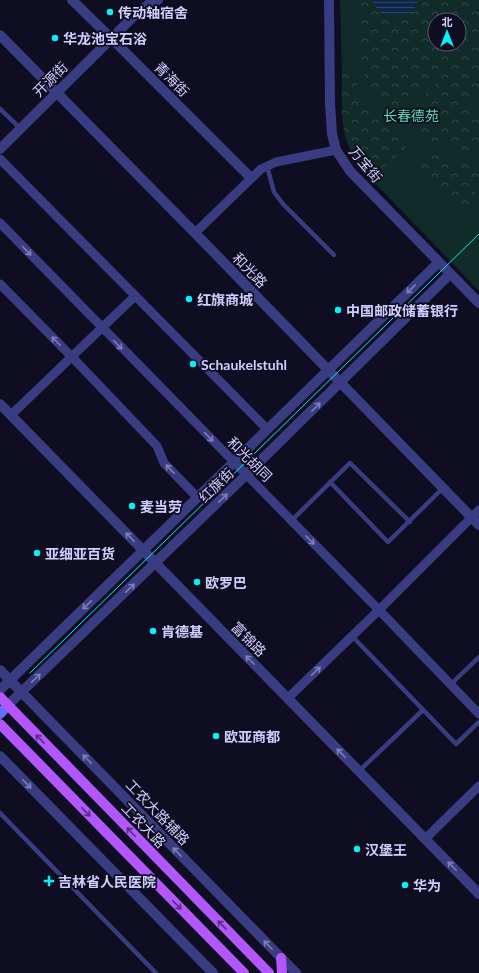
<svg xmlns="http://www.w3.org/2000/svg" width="479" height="973" font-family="Lato,'Noto Sans SC',sans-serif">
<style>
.green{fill:#112b28;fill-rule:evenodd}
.forest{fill:url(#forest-crowns);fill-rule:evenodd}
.water{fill:url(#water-rules)}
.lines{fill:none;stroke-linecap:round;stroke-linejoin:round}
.service{stroke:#393c80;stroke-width:4.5}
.minor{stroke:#393c80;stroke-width:9}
.tertiary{stroke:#393c80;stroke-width:10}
.secondary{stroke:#666ffd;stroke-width:10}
.primary{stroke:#b157fd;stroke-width:10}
.tram{stroke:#03f2f6;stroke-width:1}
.oneway{stroke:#7d7eb9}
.oneway2{stroke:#582e84}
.poi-dot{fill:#03f2f6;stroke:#0f0d21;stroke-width:1.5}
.labels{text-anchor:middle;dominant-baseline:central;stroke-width:3.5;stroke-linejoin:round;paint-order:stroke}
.poi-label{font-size:14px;font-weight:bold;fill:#d0ceff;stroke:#0f0d21;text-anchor:start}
.street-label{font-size:14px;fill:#d0ceff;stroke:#0f0d21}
.park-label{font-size:14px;fill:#5bdeb2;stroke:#0f0d21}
</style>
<defs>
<pattern id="forest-crowns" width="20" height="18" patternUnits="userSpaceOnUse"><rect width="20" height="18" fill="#112b28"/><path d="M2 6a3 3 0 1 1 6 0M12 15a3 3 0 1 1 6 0" fill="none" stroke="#334948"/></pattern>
<pattern id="water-rules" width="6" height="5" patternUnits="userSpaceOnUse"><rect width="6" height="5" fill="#0d2746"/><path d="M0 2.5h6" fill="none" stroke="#2f4562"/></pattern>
</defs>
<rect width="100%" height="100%" fill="#0f0d21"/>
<path class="green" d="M340,0H479V291L372,180L361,168L351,151L345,137L343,117ZM435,20H459V44H435Z"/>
<path class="forest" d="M358,0H371L372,4L418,5L419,0H479V30L413,98L396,121C357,94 358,43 358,0ZM435,20H459V44H435Z
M479,38V87L468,110L479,115V156L428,141L402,125L419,101Z
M342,69L352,70C356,84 361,98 369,109C380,125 405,143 423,150C441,157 461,161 479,167V184L471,205L469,207L454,206L416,168L422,162L407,146L372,180C361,167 351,155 346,138C340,120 342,89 342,69Z"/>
<path class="water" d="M371,0H419L412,13C400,17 392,16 379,12Z"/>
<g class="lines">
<path class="service" d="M0,109L21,129
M267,166L274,192L283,204L334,255
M330,482L388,542L443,488
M291,521L350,463L410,522
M352,636L456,744L479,722
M450,685L479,657
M359,771L423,710
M0,813L156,973"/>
<path class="minor" d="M0,159L267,429
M0,223L379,610L479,714
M195,233L261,169L276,162L336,150
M0,284L72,357L157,446L164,463L197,497
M11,415L135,296
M288,698L379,610L479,510
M425,839L479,786"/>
<path class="tertiary" d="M72,0L111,38L251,178
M329,0L330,103L332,134L336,150L350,171L479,303
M0,35L195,233L479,525
M0,149L136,14L152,2L158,0
M0,404L479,894
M0,670L296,973
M0,690L439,262
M8,705L246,475L450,274
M0,756L213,973"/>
<path class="secondary" d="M0,714L8,705"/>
<path class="primary" d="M0,697L269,973
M0,724L244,973
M281,958L282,973"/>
<path class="tram" d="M30,673L479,234"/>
</g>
<defs><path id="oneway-shaft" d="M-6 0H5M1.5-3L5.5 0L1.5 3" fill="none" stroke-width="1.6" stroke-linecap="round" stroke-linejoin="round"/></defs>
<g class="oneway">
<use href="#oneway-shaft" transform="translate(27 251) rotate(46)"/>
<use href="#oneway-shaft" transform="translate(411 289) rotate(136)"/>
<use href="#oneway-shaft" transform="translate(56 341) rotate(-135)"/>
<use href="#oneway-shaft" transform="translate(118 345) rotate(46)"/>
<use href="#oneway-shaft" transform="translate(316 407) rotate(-45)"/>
<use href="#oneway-shaft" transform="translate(209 437) rotate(46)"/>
<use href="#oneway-shaft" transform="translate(170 469) rotate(-134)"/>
<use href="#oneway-shaft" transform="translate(223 498) rotate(-44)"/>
<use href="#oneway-shaft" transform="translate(130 537) rotate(-134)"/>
<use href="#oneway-shaft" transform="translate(310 540) rotate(45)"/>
<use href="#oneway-shaft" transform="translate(130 588) rotate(-44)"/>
<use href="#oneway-shaft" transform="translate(87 605) rotate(136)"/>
<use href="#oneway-shaft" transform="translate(250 660) rotate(-135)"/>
<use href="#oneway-shaft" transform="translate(316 671) rotate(-44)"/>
<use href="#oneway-shaft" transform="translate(36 678) rotate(-44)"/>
<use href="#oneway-shaft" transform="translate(341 753) rotate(-134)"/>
<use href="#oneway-shaft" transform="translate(87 759) rotate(-134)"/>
<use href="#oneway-shaft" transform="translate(27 784) rotate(46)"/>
<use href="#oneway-shaft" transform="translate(177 852) rotate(-134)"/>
<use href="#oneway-shaft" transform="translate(452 866) rotate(-134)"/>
<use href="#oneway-shaft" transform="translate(268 945) rotate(-134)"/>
</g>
<g class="oneway2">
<use href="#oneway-shaft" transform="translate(40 739) rotate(-134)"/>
<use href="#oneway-shaft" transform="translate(86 812) rotate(46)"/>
<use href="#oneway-shaft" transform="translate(131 832) rotate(-134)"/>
<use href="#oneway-shaft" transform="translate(177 905) rotate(46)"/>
<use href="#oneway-shaft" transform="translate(222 925) rotate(-134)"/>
</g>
<g class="poi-dot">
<circle cx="110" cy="12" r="4"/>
<circle cx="55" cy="38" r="4"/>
<circle cx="189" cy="299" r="4"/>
<circle cx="338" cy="310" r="4"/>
<circle cx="193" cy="364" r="4"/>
<circle cx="132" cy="506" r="4"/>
<circle cx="37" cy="553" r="4"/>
<circle cx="197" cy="582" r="4"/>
<circle cx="153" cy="631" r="4"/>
<circle cx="216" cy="736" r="4"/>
<circle cx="357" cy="849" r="4"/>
<path d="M47 875h4v4h4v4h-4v4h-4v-4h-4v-4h4z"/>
<circle cx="405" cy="885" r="4"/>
</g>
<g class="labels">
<g class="poi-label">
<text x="118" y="12">传动轴宿舍</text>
<text x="63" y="38">华龙池宝石浴</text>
<text x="197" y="299">红旗商城</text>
<text x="346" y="310">中国邮政储蓄银行</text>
<text x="201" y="364">Schaukelstuhl</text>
<text x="140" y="506">麦当劳</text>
<text x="45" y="553">亚细亚百货</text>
<text x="205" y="582">欧罗巴</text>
<text x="161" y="631">肯德基</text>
<text x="224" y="736">欧亚商都</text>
<text x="365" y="849">汉堡王</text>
<text x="58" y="881">吉林省人民医院</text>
<text x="413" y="885">华为</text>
</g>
<g class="street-label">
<text transform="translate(50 79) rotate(-45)">开源街</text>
<text transform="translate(172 79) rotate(45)">青海街</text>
<text transform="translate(366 164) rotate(50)">万宝街</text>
<text transform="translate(250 270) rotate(46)">和光路</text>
<text transform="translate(250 459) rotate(45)">和光胡同</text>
<text transform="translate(216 485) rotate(-44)">红旗街</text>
<text transform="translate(249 639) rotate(45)">富锦路</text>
<text transform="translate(158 812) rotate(46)">工农大路辅路</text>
<text transform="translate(144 825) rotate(46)">工农大路</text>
</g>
<g class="park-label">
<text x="411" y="115">长春德苑</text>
</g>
</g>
<g transform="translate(447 32)"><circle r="19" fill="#0f0d21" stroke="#5c5a7a"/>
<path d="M0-3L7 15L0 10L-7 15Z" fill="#03f2f6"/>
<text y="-6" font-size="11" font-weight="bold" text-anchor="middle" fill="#d0ceff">北</text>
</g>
</svg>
